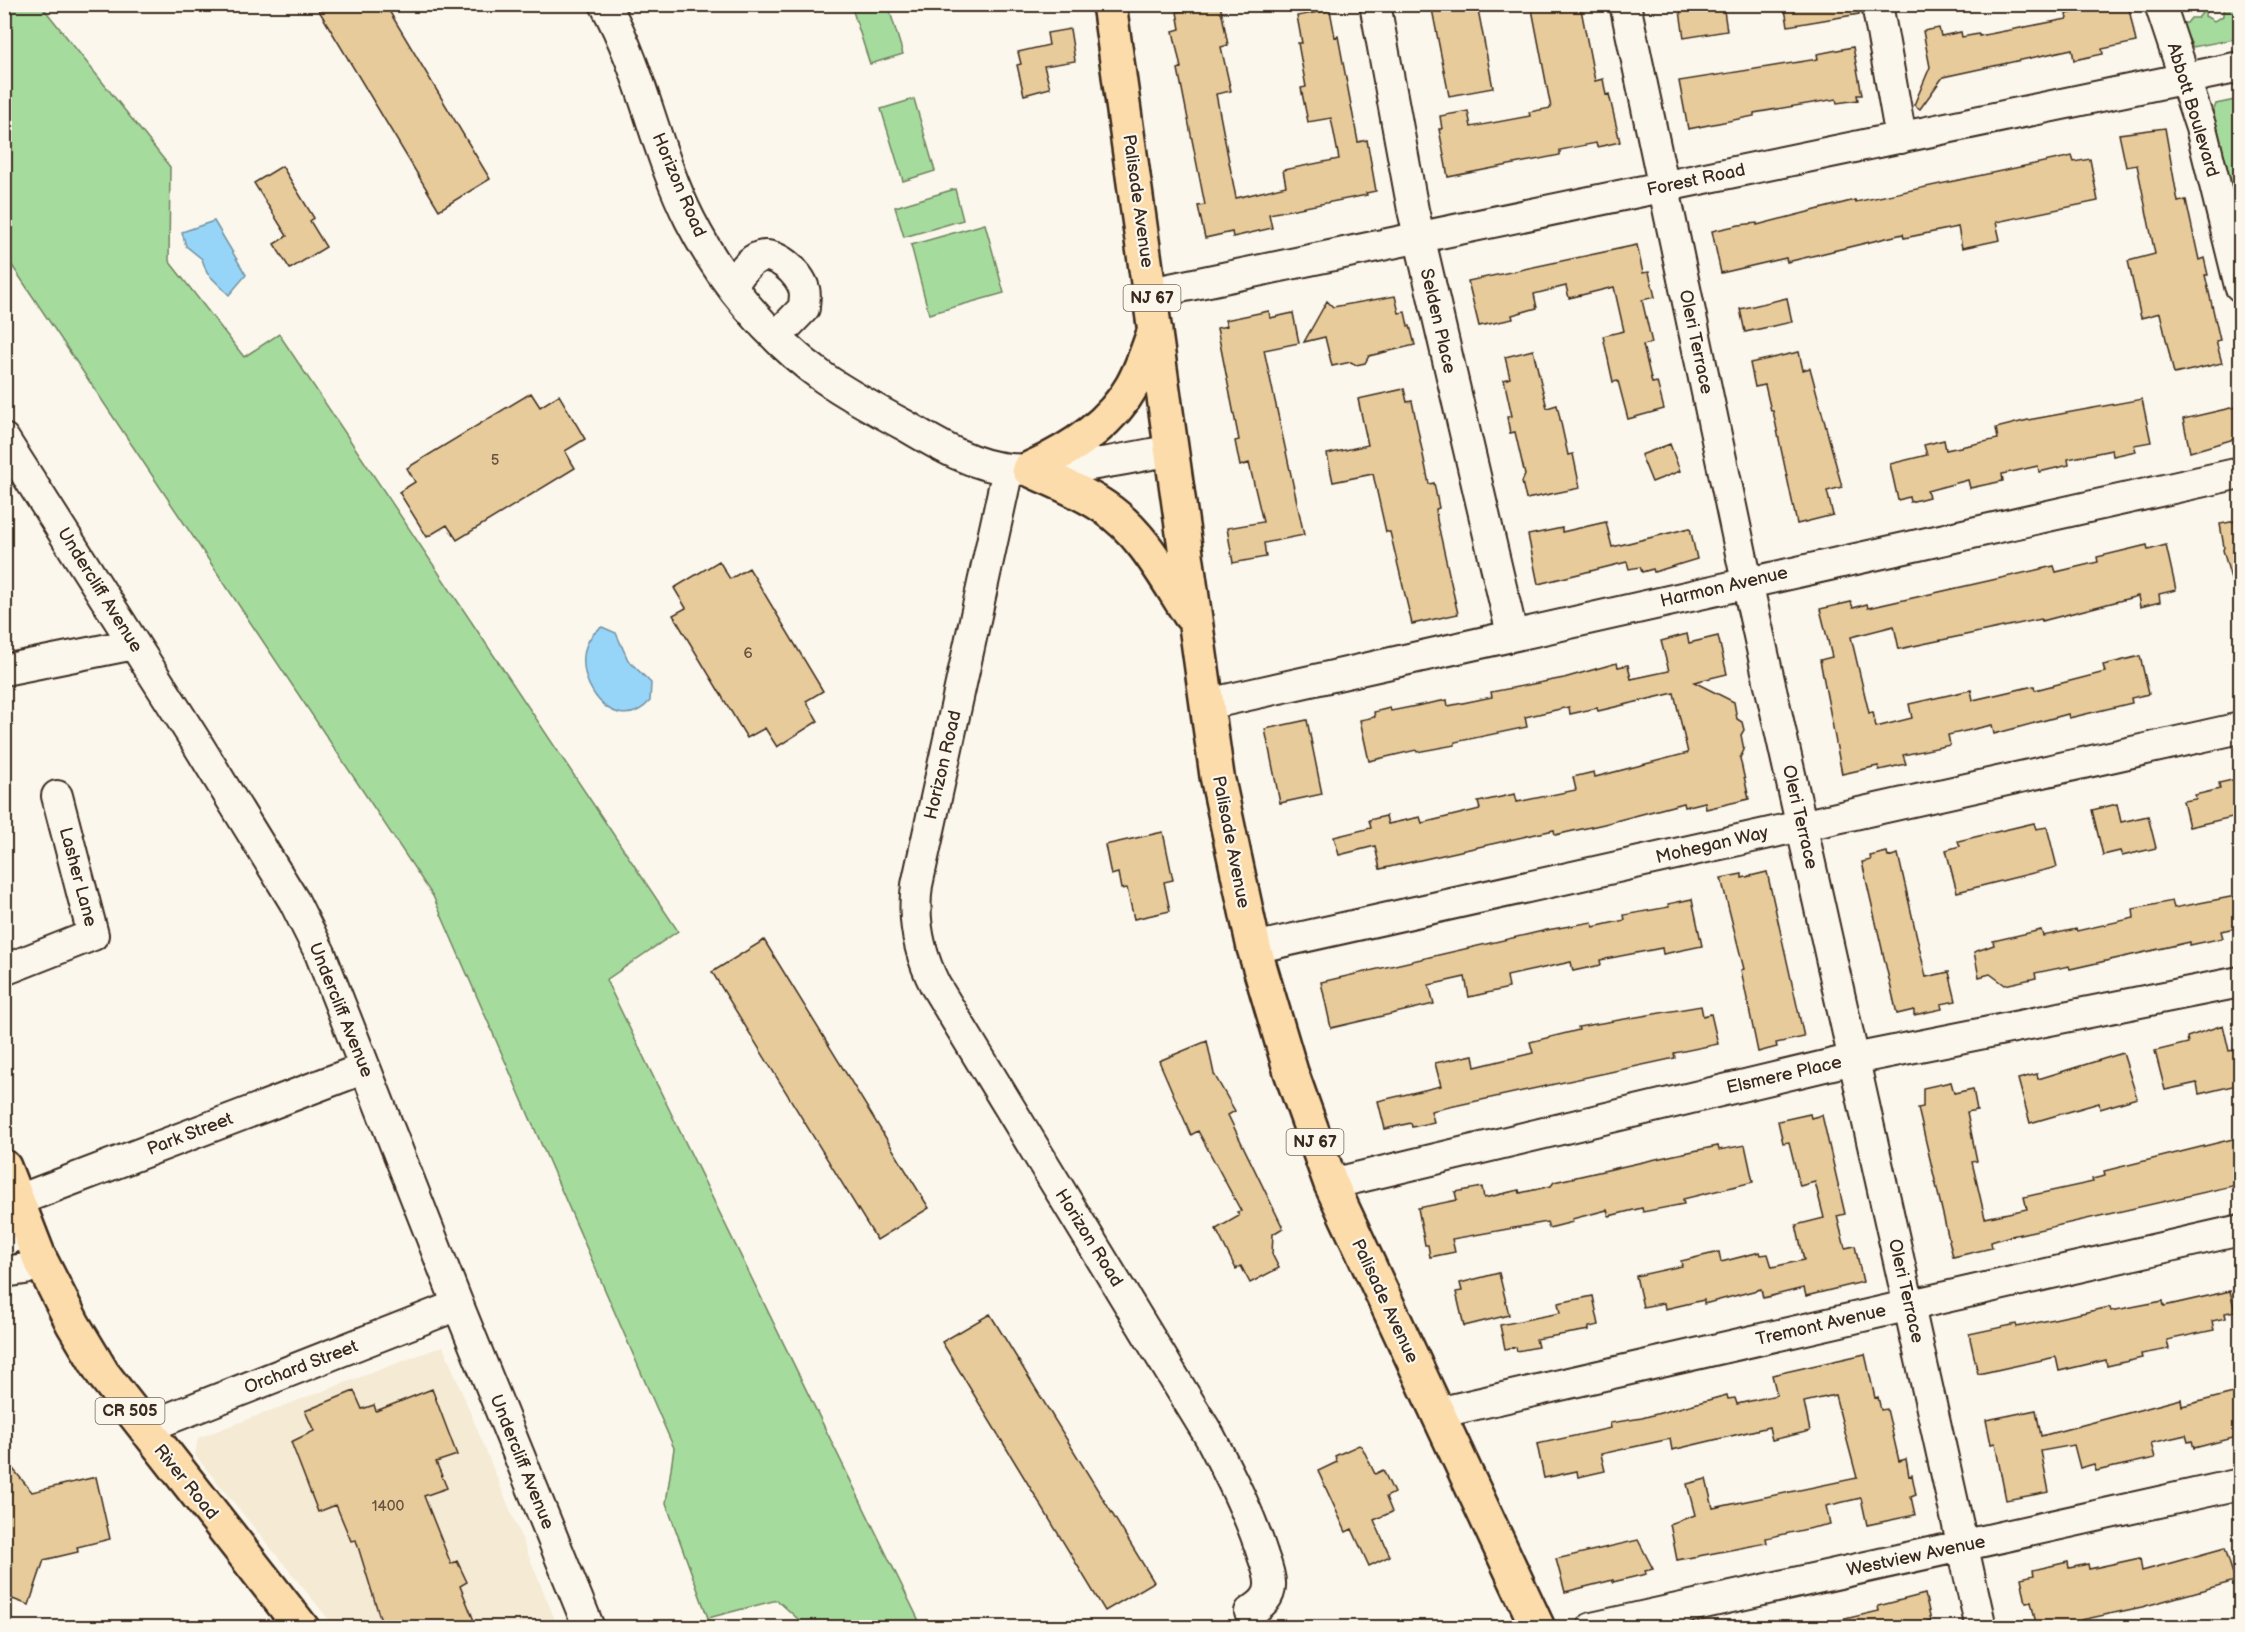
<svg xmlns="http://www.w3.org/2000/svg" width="2245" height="1632" font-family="'Balsamiq Sans',sans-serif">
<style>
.built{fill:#f5ead4}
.green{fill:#a6db9e;stroke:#70825e;stroke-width:1.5}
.water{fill:#97d5f8;stroke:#7291a1;stroke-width:1.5}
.building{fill:#e7cb9b;stroke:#3b2a1e;stroke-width:1.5}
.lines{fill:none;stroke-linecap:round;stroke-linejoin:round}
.minor-casing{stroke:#3b2a1e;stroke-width:34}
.major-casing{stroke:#3b2a1e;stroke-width:38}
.minor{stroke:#fbf7ec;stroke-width:30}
.major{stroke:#fcdcab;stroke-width:33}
.labels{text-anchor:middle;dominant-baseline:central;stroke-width:4.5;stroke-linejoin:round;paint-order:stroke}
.number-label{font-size:15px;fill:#66523d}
.shield{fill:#fbf7ec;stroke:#75685c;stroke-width:1.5}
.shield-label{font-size:16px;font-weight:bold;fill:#3b2a1e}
.street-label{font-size:18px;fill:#3b2a1e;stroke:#fbf7ec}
</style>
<rect width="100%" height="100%" fill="#fbf7ec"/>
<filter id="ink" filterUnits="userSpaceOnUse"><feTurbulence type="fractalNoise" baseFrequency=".0167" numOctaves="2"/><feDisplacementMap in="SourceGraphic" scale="12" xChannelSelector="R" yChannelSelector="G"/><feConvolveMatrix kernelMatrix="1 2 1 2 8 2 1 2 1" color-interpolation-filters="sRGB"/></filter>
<g filter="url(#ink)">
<path class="built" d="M443,1346L558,1627H335L195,1455L198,1438Z"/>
<path class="green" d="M4,5H41L170,167L169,261L244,357L279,334L678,931L606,980L922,1627H807L777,1600L708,1618L666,1503L674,1448L433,896L5,255Z
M851,5H888L903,54L870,64Z
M2200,5H2206L2205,16L2214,21L2223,16V5H2240V38L2193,47L2181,23H2187L2191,18H2198L2202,13Z
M914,99L935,171L903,181L881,109Z
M2240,99V227L2213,112L2216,104Z
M955,189L963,220L904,237L895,207Z
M985,224L1004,293L929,314L911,245Z"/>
<path class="water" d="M214,221L246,275L229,295L207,273L202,259L186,246L182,232Z
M602,627L616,633L628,660L651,683L650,701C609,747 555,656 602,627Z"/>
<path class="building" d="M315,4H385L490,179L439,210Z
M1213,4H1220L1228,45L1221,47L1231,91L1216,94L1236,198L1286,186L1283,170L1339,159L1331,118L1308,122L1301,88L1306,87L1298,43H1302L1297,16L1330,10L1335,37L1338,36L1358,142L1367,140L1376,191L1366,193L1367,195L1269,214L1272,228L1233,237L1232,232L1205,238L1198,206L1205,205L1178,69L1181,68L1173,31L1180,29L1177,12Z
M1431,4H1477L1493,88L1449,96Z
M1531,4H1580L1595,81L1603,79L1606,95L1609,94L1620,142L1597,147L1596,143L1560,150V155L1448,177L1439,129H1442L1440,116L1468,111L1471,127L1530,116L1529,112L1551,108Z
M1679,4H1723L1727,31L1684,38Z
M1784,4H1859V14L1788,26Z
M2117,4H2128L2136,42L2102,49L2103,54L2074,60L2072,49L1943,77L1920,109L1914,105L1930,67L1923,31L1939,28L1941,36L1961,32L1962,37L1979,34V36L2067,19L2066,14Z
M1070,29L1075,61L1044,66L1050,88L1024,95L1017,65L1021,64L1018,52L1049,45L1047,33Z
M1853,47L1862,95H1857L1858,100L1837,103L1836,99L1754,113V116L1688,129L1679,81L1818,59L1817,54Z
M2165,128L2178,202L2186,200L2199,260L2204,258L2208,275H2205L2220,340L2216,341L2222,363L2174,374L2160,313L2141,318L2128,261L2155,254L2137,165L2126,167L2119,134Z
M2072,156L2074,162L2090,159L2098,201L1996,222L2000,240L1962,248L1958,227L1904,238L1903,234L1787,262L1786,258L1721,273L1712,231L1739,225L1757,223V225L1855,200L1856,202Z
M282,166L314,218L310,221L326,247L290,269L274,244L287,236L254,183Z
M1637,245L1643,273L1649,272L1655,297L1642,300L1652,343L1643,345L1652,383L1657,382L1664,409L1628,419L1618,381L1613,382L1603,336L1624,331L1614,287L1569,298L1566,286L1534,294L1537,308L1512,315L1513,319L1479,326L1468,281Z
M1395,296L1399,313L1405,312L1408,326H1410L1415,345L1369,356L1365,363L1356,365L1351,362L1332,366L1325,337L1304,342L1327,301L1333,307Z
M1787,298L1792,322L1745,332L1740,309Z
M1269,311L1270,318L1293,313L1299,343L1264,350L1304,535L1264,543L1266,557L1233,563L1227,528L1263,522L1249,463L1240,466L1235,441L1239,440L1217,328L1227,326L1225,320Z
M1533,350L1547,408L1557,405L1568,455L1573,454L1580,488L1526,499L1522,482L1525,475L1515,432L1510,433L1507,417L1512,416L1504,380L1510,378L1505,357Z
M1799,352L1803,370L1810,368L1842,487L1827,491L1833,515L1797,524L1773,411H1771L1765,385L1755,387L1750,363Z
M1404,389L1407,402L1412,401L1429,484L1434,483L1439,508L1436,509L1437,520L1458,614L1412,624L1390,532H1386L1373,474L1333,482L1327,454L1368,445L1358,399Z
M531,393L540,407L559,395L585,439L565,451L575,468L457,540L447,525L427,537L399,492L415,482L407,468Z
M2142,399L2151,442L2134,445L2136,451L2113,456L2112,450L2068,459L2069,465L2039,472L2038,466L2002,474L2003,481L1970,488L1968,480L1927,491L1929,497L1910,502L1909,497L1898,500L1890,464L1927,455L1924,445L1944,440L1946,450L1998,439L1996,428L2028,420Z
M2235,407L2241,437L2190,452L2183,419Z
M1670,444L1680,471L1652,482L1641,455Z
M2241,520V585L2233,586L2223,550L2224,547L2220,524Z
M1606,522L1612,547L1690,528L1697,559L1654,572L1653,569L1642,572L1640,567L1629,569L1627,562L1538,584L1528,535L1562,528V532Z
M2147,545L2148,550L2166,545L2176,590L2159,594L2160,602L2140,607L2138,596L2042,621L2041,619L1899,649L1894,626L1851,637L1869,713L1873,712L1876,727L1912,718L1909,704L1971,690L1973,700L2034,686L2035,690L2105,672L2103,665L2140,656L2149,694L2131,698L2132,703L2069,718L2068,714L1994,734L1992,725L1948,735L1950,745L1903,755L1906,764L1879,770L1878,766L1842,774L1820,660L1832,657L1820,609L1851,602L1853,608L1867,604L1868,608L2054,566L2056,572L2098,562L2097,557Z
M719,561L730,579L749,568L823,691L806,701L818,721L777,747L765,728L747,738L673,615L686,608L674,588Z
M1687,634L1689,643L1718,636L1727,674L1694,682L1734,702L1737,719L1742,722L1744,730L1741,735L1744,750L1740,758L1749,799L1706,809L1705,802L1685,807L1684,803L1604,824L1555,835L1554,830L1380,869L1375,846L1339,855L1334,837L1371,828L1369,820L1386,816L1388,824L1420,817L1422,823L1480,809L1478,802L1515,794L1517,802L1576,790L1573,777L1594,772L1595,777L1688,753L1674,693L1598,711L1597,708L1570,714L1569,707L1525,717L1527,727L1455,742V745L1417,752L1416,750L1369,761L1360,720L1375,717L1374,712L1390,708L1391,711L1447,700L1448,706L1492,697L1491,692L1564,678L1617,663L1618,667L1628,665L1631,679L1669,671L1661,641Z
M1307,720L1322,794L1280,803L1265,729Z
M2241,778V815L2189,827L2183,801L2196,799L2195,795L2220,789L2219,783Z
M2117,804L2121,822L2148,816L2156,848L2122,856L2120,851L2103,855L2092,810Z
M2034,823L2036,829L2047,827L2057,867L1957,892L1946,850L1960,846L1958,841Z
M1163,832L1173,880L1164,882L1170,911L1134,919L1127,888L1121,889L1118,873L1111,875L1105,845Z
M1887,852L1888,857L1898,854L1926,977L1949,972L1956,1001L1941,1004L1942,1009L1914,1015V1010L1897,1014L1862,862L1871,860L1870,856Z
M1767,872L1804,1037L1776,1043L1777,1047L1758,1052L1741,970L1744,969L1721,878L1742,874V878Z
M2241,895V927L2221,931L2223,938L2190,945V942L2070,969L2069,966L2035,973L2036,978L2005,985L1990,974L1979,977L1974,952L1994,945L1993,941L2041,930L2043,936L2076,929L2077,931L2134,918L2133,909L2172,901L2174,908Z
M1692,899L1702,946L1663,954L1662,948L1600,960L1601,965L1573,971L1571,962L1507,976L1509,988L1469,997L1465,977L1429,985L1434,1004L1331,1028L1321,982L1547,930L1592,922L1593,927L1625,920L1624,915L1669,907L1668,904Z
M764,940L929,1208L877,1240L712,972Z
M1701,1006L1703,1016L1711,1014L1718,1044L1674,1053L1675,1058L1431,1111L1434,1122L1412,1127L1411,1123L1385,1129L1378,1101L1441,1086L1435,1063L1473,1055L1475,1067L1533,1053L1530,1042L1579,1030L1578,1027Z
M2223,1025L2229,1051L2241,1049V1084L2199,1094L2197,1083L2165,1090L2155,1051L2188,1043L2187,1037Z
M1207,1041L1214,1074L1235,1111L1228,1115L1283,1228L1273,1234L1272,1254L1279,1268L1250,1283L1241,1266L1236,1269L1216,1229L1239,1216L1237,1212L1241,1211L1198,1131L1191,1135L1159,1061Z
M2123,1053L2137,1098L2100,1109L2099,1103L2030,1123L2018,1079L2037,1074L2038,1079Z
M1951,1082L1954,1093L1973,1089L1977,1110L1967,1112L1977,1161L1972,1162L1985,1218L2027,1209L2024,1197L2093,1182L2092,1179L2105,1176L2104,1171L2241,1137V1184L2007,1237L1991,1242L1992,1248L1953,1257L1918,1108L1923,1107V1088Z
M1810,1114L1811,1118L1822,1115L1845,1214L1837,1216L1845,1248L1855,1246L1863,1282L1806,1296L1804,1288L1763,1298L1761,1289L1704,1304V1300L1665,1309L1664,1303L1643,1307L1636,1276L1682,1266L1681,1261L1719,1252L1721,1262L1760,1252L1761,1255L1768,1254L1772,1267L1804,1260L1796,1225L1824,1218L1815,1182L1800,1186L1789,1142L1783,1143L1778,1121Z
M1745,1145L1753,1182L1683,1199L1684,1204L1643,1212L1642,1208L1609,1216L1607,1210L1572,1219L1573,1222L1549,1228L1547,1222L1452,1239L1455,1252L1430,1257L1428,1245H1425L1418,1208L1457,1200L1455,1192L1482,1187L1484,1198L1519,1190L1520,1193L1551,1186L1554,1182L1674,1155L1718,1146L1719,1150Z
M1499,1273L1509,1315L1464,1326L1456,1292L1462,1291L1460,1283Z
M2230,1291L2235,1311L2225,1313L2226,1318L2212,1321L2214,1330L2167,1340L2169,1349L2141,1354L2142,1358L2107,1366L2106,1360L2059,1371L2056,1357L1978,1374L1969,1334L2016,1324L2017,1327L2110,1307L2111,1311L2163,1301L2164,1306Z
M1593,1296L1599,1325L1589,1327V1330L1536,1339L1538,1347L1517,1351L1516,1347L1505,1349L1500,1325L1560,1313L1558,1303Z
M990,1314L1154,1582L1105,1611L942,1342Z
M1865,1354L1875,1398L1878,1397L1881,1410L1887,1409L1899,1461L1906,1459L1909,1476L1912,1475L1916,1495L1911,1497L1915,1515L1867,1525L1861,1498L1826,1506L1830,1524L1766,1538L1767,1543L1677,1560L1670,1524L1695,1515L1687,1484L1706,1479L1713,1508L1857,1478L1835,1395L1804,1402L1810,1431L1772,1440L1769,1427L1672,1450L1670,1439L1601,1454L1605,1471L1578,1477L1577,1471L1544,1478L1537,1444L1611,1428L1610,1423L1642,1418L1727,1395L1728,1399L1735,1398L1737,1404L1777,1395L1772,1375Z
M432,1389L457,1455L436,1462L447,1488L424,1496L451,1564L457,1561L467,1582L460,1586L477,1628H383L356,1540L351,1541L336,1505L318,1512L291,1442L314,1431L305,1411L354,1391L362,1409L374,1405L376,1411Z
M2241,1391V1436L2194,1448L2192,1441L2188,1442L2186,1435L2151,1443L2155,1458L2096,1471L2094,1464L2080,1468L2074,1445L2041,1451L2049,1492L2006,1500L1995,1443L1991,1444L1986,1420L2036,1410L2041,1436L2181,1399L2182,1406Z
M1359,1445L1362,1447L1375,1474L1383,1470L1394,1493L1386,1497L1392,1512L1374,1520L1390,1556L1369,1566L1352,1529L1346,1532L1318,1471L1337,1462L1335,1456Z
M4,1458L32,1492L96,1477L110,1539L77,1547L78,1552L44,1560L29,1605L4,1596Z
M1638,1540L1653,1569L1645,1571L1646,1574L1613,1582V1580L1565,1592L1556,1559Z
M2225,1548L2235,1581L2142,1607L2081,1620L2082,1628H2037L2031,1602L2026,1603L2021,1578L2034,1575L2033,1570L2068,1562L2069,1568L2088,1564L2089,1569L2140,1558L2142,1571Z
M1925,1594L1931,1620L1928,1621L1930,1628H1837L1836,1621L1879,1611L1878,1606Z"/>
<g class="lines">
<defs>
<path id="minor" d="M605,4C643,72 655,151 690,220C721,281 768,338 824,378C850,396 878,411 906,426C938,445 973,466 1010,469C1065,473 1119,460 1172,450
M1375,4L1413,210L1512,634
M1625,4L1747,582L1981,1628
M1877,4L1901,138
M2160,4L2201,128L2240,286
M732,286C738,276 747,263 757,258C774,249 800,273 804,289C806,294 804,302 804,308L776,337
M1151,293L2240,67
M4,439L195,740L294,901L320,953L458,1305L589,1628
M1008,469L917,885C912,921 919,953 935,985L1210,1437C1230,1476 1250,1514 1263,1556C1266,1564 1270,1575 1270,1583C1271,1597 1261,1605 1250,1612
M4,670L134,644
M1208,704L2240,473
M1254,948L2240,728
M4,970L93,935L57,796
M1331,1184L1854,1059L2240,982
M16,1201L365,1068
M4,1241L28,1230
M4,1272L25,1269L41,1261
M1437,1413L2240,1230
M147,1433L160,1422L458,1305
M1592,1628L2240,1484"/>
<path id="major" d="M1109,4L1217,776L1254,948L1291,1072L1331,1184L1538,1628
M1029,469C1054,481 1081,491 1104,507C1143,533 1165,577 1190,615
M1029,469C1069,451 1110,425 1132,386C1142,369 1148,348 1155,330
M4,1167L39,1257L73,1324L103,1374L302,1628"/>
</defs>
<use href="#minor" class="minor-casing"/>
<use href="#major" class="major-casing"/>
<use href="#minor" class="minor"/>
<use href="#major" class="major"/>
</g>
</g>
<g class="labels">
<g class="number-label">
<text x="495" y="460">5</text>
<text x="748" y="653">6</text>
<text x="388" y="1506">1400</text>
</g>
<g class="shield">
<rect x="1123.5" y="285" width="57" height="26" rx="4.5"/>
<rect x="1286.5" y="1129" width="57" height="26" rx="4.5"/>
<rect x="95.5" y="1398" width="69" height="26" rx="4.5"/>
</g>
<g class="shield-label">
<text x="1152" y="298">NJ 67</text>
<text x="1315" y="1142">NJ 67</text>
<text x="130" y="1411">CR 505</text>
</g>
<g class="street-label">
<text transform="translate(2193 110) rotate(73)">Abbott Boulevard</text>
<text transform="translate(1696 180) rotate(-12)">Forest Road</text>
<text transform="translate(679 185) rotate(67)">Horizon Road</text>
<text transform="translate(1138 201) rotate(82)">Palisade Avenue</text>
<text transform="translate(1438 321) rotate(77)">Selden Place</text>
<text transform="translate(1696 342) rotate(78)">Oleri Terrace</text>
<text transform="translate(1724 587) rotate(-13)">Harmon Avenue</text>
<text transform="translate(100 590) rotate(58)">Undercliff Avenue</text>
<text transform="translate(943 765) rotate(-77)">Horizon Road</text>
<text transform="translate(1800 817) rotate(77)">Oleri Terrace</text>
<text transform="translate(1231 842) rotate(79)">Palisade Avenue</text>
<text transform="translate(1712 845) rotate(-13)">Mohegan Way</text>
<text transform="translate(78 877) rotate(75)">Lasher Lane</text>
<text transform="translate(341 1010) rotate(68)">Undercliff Avenue</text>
<text transform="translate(1784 1075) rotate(-13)">Elsmere Place</text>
<text transform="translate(190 1134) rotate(-21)">Park Street</text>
<text transform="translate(1089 1238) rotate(58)">Horizon Road</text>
<text transform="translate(1906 1291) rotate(77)">Oleri Terrace</text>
<text transform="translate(1385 1301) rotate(65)">Palisade Avenue</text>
<text transform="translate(1821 1325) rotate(-13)">Tremont Avenue</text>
<text transform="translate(301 1367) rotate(-21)">Orchard Street</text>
<text transform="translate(522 1462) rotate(68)">Undercliff Avenue</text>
<text transform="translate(186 1482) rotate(51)">River Road</text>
<text transform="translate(1916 1556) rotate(-12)">Westview Avenue</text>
</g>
</g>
<rect width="2245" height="1632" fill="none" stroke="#fbf7ec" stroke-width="24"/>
<rect x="12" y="12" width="2221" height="1608" fill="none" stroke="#3b2a1e" stroke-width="2" filter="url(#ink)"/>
</svg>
